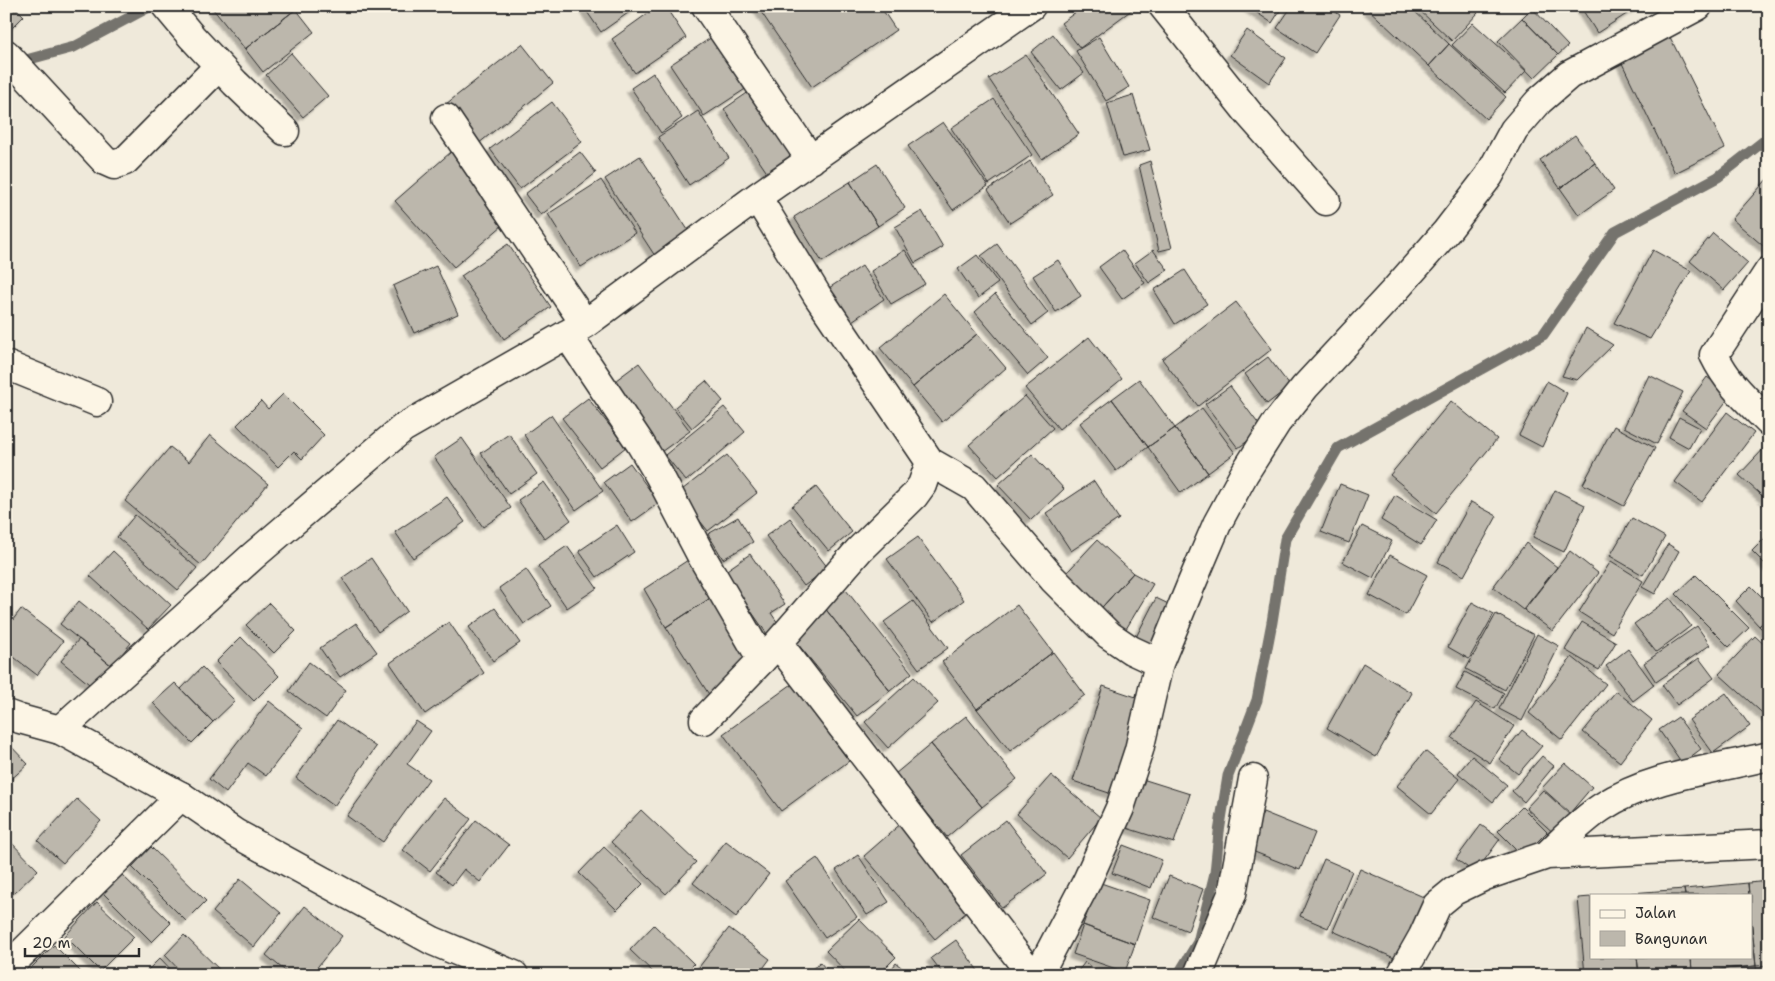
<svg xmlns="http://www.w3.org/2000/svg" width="1775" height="981" font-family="'Shantell Sans',sans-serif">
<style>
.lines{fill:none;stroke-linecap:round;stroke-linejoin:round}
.stream{stroke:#75736d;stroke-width:11}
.building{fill:#bcb7ac;stroke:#2b2b2b;filter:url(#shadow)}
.minor-casing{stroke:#2b2b2b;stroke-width:31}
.tertiary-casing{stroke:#2b2b2b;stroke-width:31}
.minor{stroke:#fcf5e5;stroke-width:28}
.tertiary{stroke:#fcf5e5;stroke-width:28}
</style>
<defs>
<filter id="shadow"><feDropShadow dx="-4.5" dy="4.5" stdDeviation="1" flood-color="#0004"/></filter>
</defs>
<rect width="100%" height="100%" fill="#efe9da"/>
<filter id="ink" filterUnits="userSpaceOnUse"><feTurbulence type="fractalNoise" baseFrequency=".02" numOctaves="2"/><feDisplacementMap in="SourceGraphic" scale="10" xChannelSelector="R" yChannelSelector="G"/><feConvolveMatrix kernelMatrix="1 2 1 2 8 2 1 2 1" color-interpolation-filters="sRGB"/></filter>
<g filter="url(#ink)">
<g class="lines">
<path class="stream" d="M15,63L74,47L151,6
M1178,975L1198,942L1215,873L1219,832L1228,776L1257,700L1272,622L1285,539L1338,448L1543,335L1615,232L1718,177L1769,137"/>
</g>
<path class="building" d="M6,6H14L24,16L6,34Z
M217,6H293L296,9L245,49L213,9Z
M583,6H638L601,32Z
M658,6H665L686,38L635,73L612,39Z
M757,6H880L896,30L812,87Z
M1084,6H1137L1080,48L1061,23Z
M1247,6H1283L1272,23Z
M1292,6H1327L1340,15L1315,53L1277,28Z
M1365,6H1409L1449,44L1429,66Z
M1415,6H1470L1478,13L1452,41Z
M1587,6H1639L1597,33L1582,9Z
M1532,8L1568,46L1558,55L1522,18Z
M296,9L314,32L263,72L245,49Z
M1522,18L1558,55L1534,78L1498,41Z
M1473,23L1526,71L1505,93L1452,45Z
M1247,30L1286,58L1269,83L1230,55Z
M718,33L753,84L704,116L670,65Z
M1668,33L1725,148L1675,173L1619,57Z
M1053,34L1084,73L1061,90L1031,52Z
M1099,37L1129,87L1106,101L1076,51Z
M522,44L553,83L478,144L446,104Z
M1449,44L1506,97L1486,119L1429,66Z
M291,53L328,96L303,117L266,75Z
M1026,55L1079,134L1042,159L989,79Z
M653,73L682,118L661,133L631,88Z
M753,89L799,157L770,177L724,109Z
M1133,95L1150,150L1123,157L1107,103Z
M994,99L1032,155L989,184L951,128Z
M552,102L582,142L520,189L490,149Z
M698,111L729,158L689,185L658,137Z
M943,122L988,186L953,210L908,146Z
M1575,135L1595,163L1560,188L1540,160Z
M451,152L510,219L454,267L395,201Z
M580,152L596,173L541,215L525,194Z
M640,156L690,233L655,256L605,179Z
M1030,161L1053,195L1010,223L988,190Z
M1150,161L1172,248L1159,251L1139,165Z
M1595,163L1614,190L1579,215L1560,188Z
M877,164L905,208L878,226L850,182Z
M1769,177V251L1732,219Z
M601,180L635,233L581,267L548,214Z
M850,182L878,226L822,262L794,217Z
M922,211L943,247L915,263L895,227Z
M1713,233L1748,263L1724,290L1690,261Z
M508,244L551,307L504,339L461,276Z
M997,244L1048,313L1032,325L981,256Z
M905,250L925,284L891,304L871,271Z
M1122,250L1145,283L1122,299L1099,267Z
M1153,250L1168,270L1149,283L1135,263Z
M1653,250L1691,271L1650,339L1614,323Z
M977,255L998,283L978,298L958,269Z
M1058,260L1081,296L1056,312L1033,276Z
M436,266L458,314L414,333L393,286Z
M862,266L884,299L849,323L826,290Z
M1185,270L1207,304L1175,324L1154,290Z
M944,294L977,334L913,387L880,348Z
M995,294L1048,358L1028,375L975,312Z
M1236,302L1272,349L1198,406L1162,359Z
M1586,328L1613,345L1577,380L1562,376Z
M977,334L1006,368L942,422L913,387Z
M1089,337L1122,379L1059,429L1025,388Z
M1268,357L1290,386L1267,404L1245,374Z
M639,363L690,431L658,454L608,386Z
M1649,375L1683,392L1657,444L1624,427Z
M1707,377L1731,395L1706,428L1682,411Z
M1139,379L1175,428L1148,447L1112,399Z
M706,381L723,401L692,428L675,407Z
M1547,381L1567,393L1542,447L1519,435Z
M1230,386L1263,430L1238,448L1205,404Z
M283,394L324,435L302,459L294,451L278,467L237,425L261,401L268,409Z
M1025,396L1053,428L998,477L969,445Z
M588,398L626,447L600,467L562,418Z
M1112,399L1148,447L1116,471L1080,423Z
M1451,401L1497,439L1436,513L1390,475Z
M724,407L745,432L686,481L665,455Z
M1202,408L1235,453L1208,473L1175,428Z
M1727,412L1754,433L1702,502L1675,482Z
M551,415L603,491L576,510L524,435Z
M1679,417L1700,428L1689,448L1669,437Z
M1614,426L1655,448L1624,506L1583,484Z
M1175,428L1208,473L1181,493L1148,447Z
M509,434L537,474L509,494L481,453Z
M210,435L268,484L201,565L125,501L170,447L189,462Z
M462,438L511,508L483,527L434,457Z
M1769,443V502L1739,475Z
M1032,454L1064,489L1031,520L998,485Z
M727,455L757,493L708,531L678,493Z
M630,463L659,503L632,522L604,482Z
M1094,481L1119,519L1071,551L1046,513Z
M544,482L571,520L545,539L518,500Z
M1340,484L1368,495L1349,543L1321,532Z
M816,487L852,532L829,551L792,506Z
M1555,490L1585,505L1564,552L1533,537Z
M1395,495L1437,520L1421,545L1381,520Z
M447,497L465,522L413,558L395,532Z
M1471,502L1497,516L1464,576L1438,562Z
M135,515L197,568L178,590L117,537Z
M738,517L753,542L723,559L708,534Z
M790,518L828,568L804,586L766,536Z
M1632,518L1665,537L1643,575L1610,556Z
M617,525L634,552L597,577L579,551Z
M1362,526L1392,541L1373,578L1343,562Z
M1769,534V568L1752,551Z
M918,537L964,600L933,622L887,559Z
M1097,540L1133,573L1094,616L1058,582Z
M1526,543L1557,567L1523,610L1493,587Z
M1668,544L1679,551L1655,594L1642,587Z
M567,546L597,588L567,608L538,566Z
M113,551L171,605L148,629L90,576Z
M1570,551L1598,573L1553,631L1524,610Z
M750,554L785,604L771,613L780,626L767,634L724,572Z
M1390,555L1427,575L1406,615L1369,595Z
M371,558L407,611L378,632L342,578Z
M688,560L712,597L666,627L644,589Z
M1611,561L1643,581L1612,633L1579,612Z
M526,569L551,606L524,624L499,588Z
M1133,573L1153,584L1120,639L1094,616Z
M1696,575L1749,628L1729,647L1676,594Z
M1751,586L1769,604V617L1759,626L1736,601Z
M846,590L912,673L890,691L824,607Z
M712,597L753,661L710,696L666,627Z
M1156,598L1181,610L1157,656L1133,643Z
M1670,598L1691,626L1656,652L1634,624Z
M79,601L131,643L112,666L60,624Z
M913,601L948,648L919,669L884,622Z
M1472,602L1494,614L1469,659L1448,647Z
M269,603L296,631L274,653L246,625Z
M1017,605L1053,652L977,709L942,662Z
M824,607L890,691L857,716L797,643Z
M495,608L520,643L493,661L469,627Z
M21,609L63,641L37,675L6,651V629Z
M1496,614L1534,635L1505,690L1466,669Z
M1769,617V636L1759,626Z
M449,622L484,673L425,714L390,663Z
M1582,622L1616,642L1599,670L1565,650Z
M356,623L377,652L340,677L320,648Z
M1697,626L1710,645L1656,682L1644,663Z
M1537,634L1559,646L1522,721L1499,709Z
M1755,636L1769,649V719L1719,674Z
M241,637L279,676L254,701L216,662Z
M79,639L112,666L94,688L61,661Z
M1628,649L1654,685L1633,701L1606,666Z
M1053,652L1085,695L1010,751L977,709Z
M1572,657L1606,684L1562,740L1529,713Z
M1699,658L1714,678L1677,705L1662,685Z
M309,662L346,690L326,718L289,691Z
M1363,663L1412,693L1376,757L1327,728Z
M202,667L235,701L213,722L181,689Z
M1465,672L1504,693L1495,709L1456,689Z
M914,677L938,703L888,748L865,722Z
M175,683L213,722L192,743L153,703Z
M792,684L849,761L781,811L723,734Z
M1103,686L1145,700L1115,795L1073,781Z
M1616,691L1652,720L1620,762L1583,732Z
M1726,693L1750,726L1713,753L1689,720Z
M269,701L303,728L266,776L248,763L226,793L209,779Z
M1476,702L1514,726L1490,763L1452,738Z
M966,716L1017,779L982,807L931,744Z
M1678,717L1701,749L1682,763L1659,730Z
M337,720L376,747L334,806L296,778Z
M416,721L431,731L407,764L429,779L383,842L347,816Z
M1522,730L1542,746L1518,774L1499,759Z
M6,741L28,764L6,784Z
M931,744L982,807L947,837L895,774Z
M1425,751L1459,779L1431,814L1397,786Z
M1472,756L1507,785L1493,802L1458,773Z
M1542,756L1554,766L1524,802L1512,791Z
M1565,763L1592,787L1570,813L1542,788Z
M1051,775L1101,818L1067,858L1017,814Z
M1136,777L1190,794L1174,843L1120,826Z
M1543,790L1572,817L1556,835L1526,808Z
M444,798L471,819L430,871L403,850Z
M77,799L101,821L63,863L38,841Z
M1522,807L1547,832L1523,856L1498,831Z
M641,810L696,862L666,894L611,842Z
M1263,812L1315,833L1300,870L1247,849Z
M476,820L509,845L480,882L464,869L452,885L436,872Z
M1006,820L1047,874L1002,908L961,855Z
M904,821L975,905L935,939L864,856Z
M1481,825L1500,839L1475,873L1456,859Z
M6,837L38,870L13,894L6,887Z
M726,841L769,874L736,917L693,883Z
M1123,845L1162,860L1151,888L1112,873Z
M151,847L206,901L186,921L132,867Z
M604,847L643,884L617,910L579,873Z
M858,855L889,902L867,915L836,870Z
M817,858L857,917L825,938L785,881Z
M1324,859L1352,871L1328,928L1300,916Z
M1360,869L1428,899L1401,961L1333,931Z
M117,870L171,923L152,942L99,889Z
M1169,876L1203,889L1188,931L1153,917Z
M240,879L281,913L254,947L213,912Z
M1769,881V965L1756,966L1751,918V895H1749L1748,883Z
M1098,882L1150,900L1135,944L1083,925Z
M1748,883L1749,895H1685L1684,889Z
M1684,889L1685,895H1631V893Z
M1591,897V957H1637L1639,975H1585L1578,898Z
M97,902L134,937L100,971L65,936Z
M305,906L342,936L311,975H290L266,955Z
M1751,918L1756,966L1692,972L1691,957H1751Z
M859,919L896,957L878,975H849L826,951Z
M654,925L694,964L683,975H656L630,950Z
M1083,925L1135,944L1125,972L1073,954Z
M729,928L770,959L758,975H693Z
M184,935L225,975H184L165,955Z
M956,940L981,975H944L931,958Z
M54,945L84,975H30L27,972Z
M1637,957H1691L1692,972L1639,975Z
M160,958L176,975H143Z
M820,962L831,975H806Z
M1085,962L1100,975H1075Z
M896,963L911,975H887Z
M1756,966L1757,975H1692V972Z
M1305,969L1323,975H1303Z"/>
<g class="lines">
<defs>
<path id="minor" d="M166,6L192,37L235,83L285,131
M706,6L811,160
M1163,6L1250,115L1326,201
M6,54L105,161L114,165L125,161L219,66
M446,118L585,324
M757,197L817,295L930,462L974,487L1053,579L1109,635L1131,650L1159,663
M1769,271L1714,355C1728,384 1747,400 1769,422
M567,334L640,443L659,475L701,555L762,660
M6,365L97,402
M778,643L1032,975
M704,720L778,643L859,550L914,496L922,485L930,462
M60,730L253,556L403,428L585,324L757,197L1031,6
M1547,855C1565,838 1582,820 1602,807C1651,775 1713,770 1769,756
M6,969L181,796
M1038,975L1087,881L1120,808L1139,750L1159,663L1191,585L1217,524L1244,474L1277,422L1305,387L1396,289L1446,232L1489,176L1514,130L1539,101L1569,75L1698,6
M1198,975L1232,894L1253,779
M1401,975L1423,936L1437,905L1454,891L1485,876L1547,855L1769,844"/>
<path id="tertiary" d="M6,714L20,719L60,730L181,796L235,833L433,941L514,975"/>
</defs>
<use href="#minor" class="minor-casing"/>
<use href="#tertiary" class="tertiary-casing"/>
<use href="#minor" class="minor"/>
<use href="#tertiary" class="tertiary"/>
</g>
</g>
<rect width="1775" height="981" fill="none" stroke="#fcf5e5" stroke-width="25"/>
<rect x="12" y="12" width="1750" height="956" fill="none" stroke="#2b2b2b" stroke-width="2" filter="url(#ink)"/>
<rect x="1590" y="894" width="162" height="65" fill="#fcf5e5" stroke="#a8a49b"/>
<rect x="1600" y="910" width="25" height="8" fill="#fcf5e5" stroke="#a8a49b"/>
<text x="1635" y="918" font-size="15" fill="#2b2b2b">Jalan</text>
<rect x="1600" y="931" width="25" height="15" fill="#bcb7ac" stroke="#a8a49b"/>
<text x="1635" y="944" font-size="15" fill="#2b2b2b">Bangunan</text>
<path d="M25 948v8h114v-8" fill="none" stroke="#2b2b2b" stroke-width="2.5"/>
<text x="32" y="948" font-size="15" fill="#2b2b2b" stroke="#fcf5e5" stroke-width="4" paint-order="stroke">20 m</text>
</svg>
